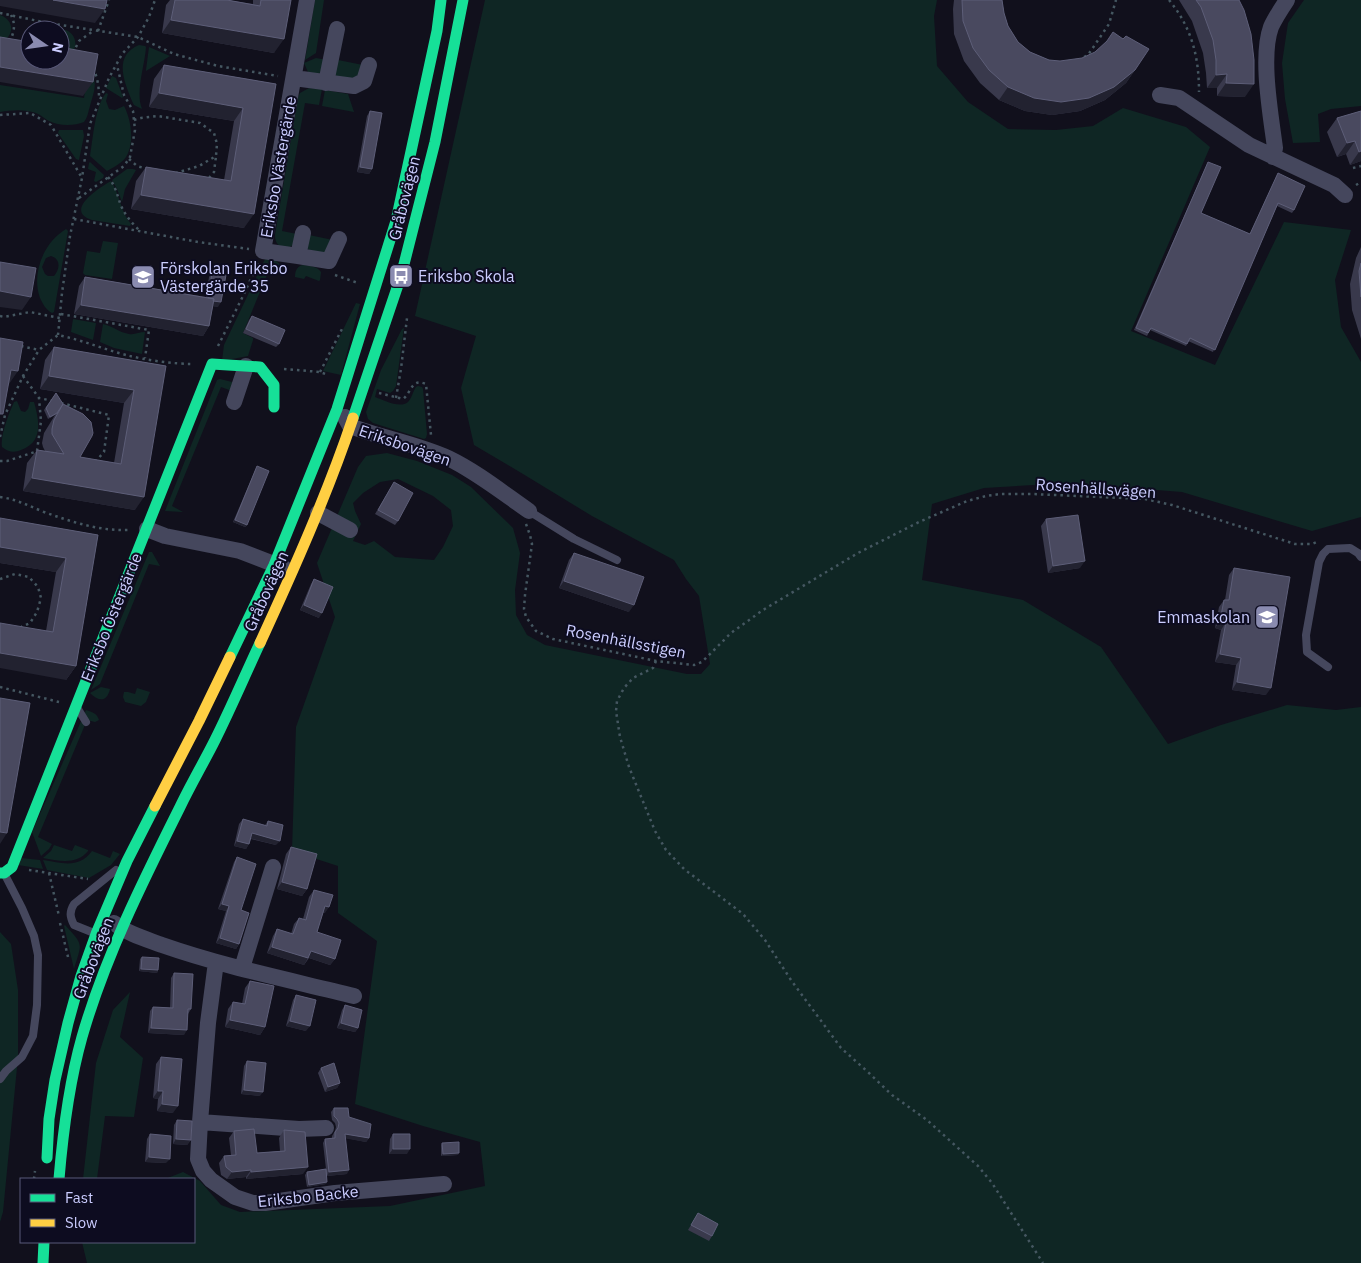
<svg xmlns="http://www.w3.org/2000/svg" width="1361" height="1263" font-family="'IBM Plex Sans',sans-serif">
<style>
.green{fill:#0f2624;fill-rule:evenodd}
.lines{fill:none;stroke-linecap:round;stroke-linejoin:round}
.path{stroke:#455761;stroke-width:2.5;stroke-dasharray:2.5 4;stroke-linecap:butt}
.lane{stroke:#45475d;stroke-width:8}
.street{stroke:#45475d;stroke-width:16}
.fast{stroke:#16e098;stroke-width:11}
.slow{stroke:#ffcf43;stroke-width:11}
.wall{fill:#39394c}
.shaded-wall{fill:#222230}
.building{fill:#49495f;stroke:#5d5e78}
.labels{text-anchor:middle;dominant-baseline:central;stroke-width:4;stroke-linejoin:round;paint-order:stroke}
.street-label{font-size:16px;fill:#cbcdff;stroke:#0d0c20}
.poi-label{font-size:16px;fill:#cbcdff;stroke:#0d0c20;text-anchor:start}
</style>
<rect width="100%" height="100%" fill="#11101c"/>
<path class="green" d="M315,0H324L316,53L305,60Z
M485,0H937L934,16L937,66L968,102L1008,129L1056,130L1093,126L1123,108L1186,127L1210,147L1131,331L1215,365L1284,222L1351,230L1335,280L1341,327L1361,362V517L1312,531L1182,492L1068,483L984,488L932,504L922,580L1023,600L1101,647L1168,744L1221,725L1287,705L1336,710L1361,707V1263H87L82,1242H194V1179H165L183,1172L200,1181L221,1205L240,1212L390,1206L485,1186L480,1142L423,1126L355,1104L377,941L338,913V866L292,851L296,727L335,617L317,563L358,467L366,456L387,453L417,461L452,475L471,487L513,528L520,553L515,590L516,615L527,635L545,645L687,674H701L710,664L699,596L686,579L674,560L592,516L523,474L474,445L461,388L476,336L415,316ZM398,479L433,496L451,510L453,526L443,547L434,560L395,557L374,541L365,545L353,541L361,524L355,511L353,503L363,493L380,482Z
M1304,0H1361V106L1331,109L1318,114L1320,142L1293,143L1285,99L1282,63L1288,23Z
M0,15C15,20 15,37 0,42Z
M55,29C59,30 65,29 68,31C75,35 77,43 74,50L60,51V30Z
M139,45L145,46L146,47C145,65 135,92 142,109L134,105L132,101C124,81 113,56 139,45Z
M149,47L170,56L146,71V70Z
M316,58L327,60L322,72L317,74L308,72L304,63Z
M338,60L363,65L361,74L353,80L336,77L335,74Z
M88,70C100,80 93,94 90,106C88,112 88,117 84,122C74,126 59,126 49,121C45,119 41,115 36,113C24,109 12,110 0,112V85L84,98Z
M112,76L116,78L123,97L122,98L106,88Z
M309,88L322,89L319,105L305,103L282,231L297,234L293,245L288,248C280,247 275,245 275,235L298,97L300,93Z
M325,90L348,94L354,112L322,106Z
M106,93L108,94L106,101L109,109L115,110L124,106C131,119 135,143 126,157C122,163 114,167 107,171L90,156C93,139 95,106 106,93Z
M59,130H83L84,136L79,160L76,159L58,133Z
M90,162L104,175L103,178L96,182L94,181L96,172L88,169L89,163Z
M127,169H133L136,170L125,189L122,202L117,189L112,180Z
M111,181C120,194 120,211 131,224L130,226L92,220C63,211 100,187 111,181Z
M66,229L68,231L67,237L54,312L52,313C45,309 43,304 40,298C31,273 44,242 66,229ZM51,256C61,259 60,269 54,276H48L45,274L42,267L46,258Z
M309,235L333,240L325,254L307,249Z
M103,241L118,243L112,279L85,275L83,273L87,251L100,253Z
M265,259L275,260L283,267L281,271L271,268L269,270L243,333L253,338V340L248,356L222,361L224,345Z
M303,265C310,266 317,266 321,272L320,280L319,281L306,276L304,279L295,277C295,271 297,266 303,265Z
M356,303L360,304L341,375L323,371Z
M73,319L96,323L93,340L71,332Z
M103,324C113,326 118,332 129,334C135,335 139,332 145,332L142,354L114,348L100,342Z
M404,328L396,386L393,391L390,393L377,389L375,397C383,400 400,409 408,402C412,398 413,391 416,387L418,386L422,387L423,389L427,434L426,438L424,439L373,423L368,419L366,412L381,370L402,329Z
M220,379L232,382L233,384L232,391L221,387L172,506L183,512L165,511L217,380Z
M17,401L21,411L25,412L28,409L30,402H34C39,420 44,442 21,450C14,453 8,452 2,447C0,436 9,413 14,402Z
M149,552H152L160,566L149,564L100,684L91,690Z
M101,687L110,689C107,702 99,702 90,693Z
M137,688L150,692L146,702L141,706L125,702L123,697L124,692H128L135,694Z
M86,710C92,712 97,713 99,720L95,722L87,720L38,837L52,844L49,849L41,856L32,832Z
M54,845L72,851L75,845L88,850V851C77,865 59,861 43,858L51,851Z
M92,851L110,858L113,851L120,854L111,865L89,878L47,870L43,860C62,863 79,869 92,851Z
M21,858L40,860L43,869L18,865Z
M65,925C84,946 82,942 74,969L64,926Z
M0,932L11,944L18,990V1057L3,1212L0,1222Z
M130,992L120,1037L143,1058L134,1117L105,1116L97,1179H83L96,1063L113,1010Z"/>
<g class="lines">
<path class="path" d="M1169,0C1192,28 1199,57 1199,92
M0,13L48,23L138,37L174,54L218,66L278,76
M98,31L109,0
M10,42C14,31 16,25 11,15
M73,53L79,41L93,31
M1084,57L1088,55L1109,24L1116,0
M93,68C98,78 99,88 99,99
M0,115L30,113L51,125L82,178
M134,120L141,118L158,116L200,123L214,133L217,144L216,156L199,166L176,173
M129,159L137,166L147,169
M1353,168L1361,166
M108,177C115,185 117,194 120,203C124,214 131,222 139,230
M209,178L214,172L216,156
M1356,185L1361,182
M79,198L124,166L130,157L135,130L133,111L124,95L117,65
M74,219L198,242L249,249
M335,275L358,283
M61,314L149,330L145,358
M0,316L4,317L30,312L60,318
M58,335L62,293L70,236L82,178L90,124L109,78L122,54L138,37L149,17L155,0
M21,346L39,350
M218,346L243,296L258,263
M284,369L320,372L328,375
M320,372L342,329
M23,376L39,398L53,401
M379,393L403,399C412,392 411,378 426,384L431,435
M396,398L401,369L407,318
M61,403L109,415L104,452L95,462
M0,437L5,415L23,376L39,350L58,335C82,340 103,349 126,355C145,360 173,364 193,364
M37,451L41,421L39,398
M0,461H7L38,451
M0,497C16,499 29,506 44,512C72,522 99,531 128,530
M526,524L530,535L532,544L525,595L524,609L526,617L536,631L553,639L656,661L694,665L702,662L731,633L763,610L858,553L919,522L967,501L986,496L1000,494H1032L1145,499L1172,505L1295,544H1312L1319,541
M0,579L15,574L29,577L38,587L41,598L37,612L30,623L19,628
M656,661L653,668L633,678L624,688L617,701L616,711L620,737L629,767L655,831L666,850L684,869L743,914L765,940L791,980L841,1048L869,1073L892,1095L927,1120L978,1166L992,1183L1043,1263
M0,687L59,702
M29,870L88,879
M49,873L59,916
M60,923L68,957
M34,1179L35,1171"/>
<path class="lane" d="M529,511L574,539L617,560
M1328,667L1307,652L1306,635L1319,562L1323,554L1328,549L1350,548L1358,553L1361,557
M78,709L86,722
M94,933L74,925C70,917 69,912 74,904L116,870
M0,1079L6,1071L22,1057L33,1036L37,1005L38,955L34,936L22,908L5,875"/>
<path class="street" d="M294,78L354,86L364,81L369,65
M326,83L337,29
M1160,95L1179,98L1249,145L1334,185L1345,195
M1273,157L1275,148C1271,116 1260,57 1271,27C1275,18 1281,9 1287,0
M303,233L298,256L263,251L307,0
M298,256L329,261L339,239
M234,402L246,366
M345,417L350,426C382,438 417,444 448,458C477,472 503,493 529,511
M318,513L350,530
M147,529L165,536L240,551L284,568
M114,923C128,934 146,939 162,945C225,967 290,980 354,996
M216,962L208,1023L200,1122L299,1129L326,1128
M242,968L273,867
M200,1122L198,1159L203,1171L211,1180L235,1197L253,1203H265L335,1193L444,1184"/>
<path class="fast" d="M353,418L401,276L435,142L463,0
M230,657L274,565L337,409L396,221L437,31L441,0
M0,873H4L12,867L212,364L260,367L274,385V407
M47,1158L49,1119L55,1080L68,1023L81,976L96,934L127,861L155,806
M59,1179C63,1131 69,1083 82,1037C105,957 143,881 180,807C191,784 204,762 215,740C231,708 245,675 260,643
M43,1263L44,1242"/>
<path class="slow" d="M260,643C294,569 327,495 353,418
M155,806L199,721L230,657"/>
</g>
<path class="wall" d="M170,0H227L253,4V0H291L274,53L162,33L166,5Z
M954,0H1002L1004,13L1008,26L1018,42L1030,52L1049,60L1135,70L1126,83L1105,100L1080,111L1052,115L1025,111L999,100L980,83L964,61L954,34L953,9Z
M1179,0H1239L1245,97L1217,96V88H1207L1206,73L1203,53L1192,21Z
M164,65L276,84L244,228L131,209L136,181L146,167L224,180L234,121L149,107L154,79Z
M370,111L372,169L369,174L357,172L367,116Z
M1361,111V161L1350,165L1346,154L1337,157L1327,132L1337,118Z
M1208,162L1201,213L1250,234L1278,173L1294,210L1292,213L1277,206L1213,352L1188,341L1186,346L1150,330L1147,336L1134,330Z
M1361,247V339L1352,310L1350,284L1356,258Z
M212,273L218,307L213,306L209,326L203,336L74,314L79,286L85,277L206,297L209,277Z
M252,316L279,344L276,347L243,333L249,320Z
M54,347L166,366L135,510L23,491L27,463L37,450L45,451L43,447L42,443L44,433L55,415L48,419L44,410L56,393L80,457L114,463L124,403L40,389L45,360Z
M257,466L247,525L245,527L233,522Z
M394,482L398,521L395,525L375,514Z
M0,518L98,535L76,666L66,680L46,631L56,572L0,563Z
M1046,519L1080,568L1048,573L1041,526Z
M574,553L629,612L559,588L569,560Z
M1234,568L1266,695L1232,690L1236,665L1215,662L1221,630L1215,628L1219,607L1224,600H1225L1229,575Z
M314,579L319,618L300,610L311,584Z
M243,819L265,825L268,821L276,845L251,839L246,849L234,846L239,824Z
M291,847L307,889L302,896L277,889L286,854Z
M237,857L241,910L239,944L236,949L216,943L226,911L218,909L234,862Z
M314,890L325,913H323L317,932L335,959L330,965L309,958L304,965L267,953L273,936L277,929L291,934L294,924L299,918L303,919L309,897Z
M142,957L158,970L157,973L139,971L140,959Z
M174,973L191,1009L188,1014L184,1035L148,1033L150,1011L153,1007L170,1008L171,978Z
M250,981L265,1027L260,1035L225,1027L228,1009L233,1002L242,1004L245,988Z
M296,995L306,1031L286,1026L293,1000Z
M345,1005L358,1028L355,1032L337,1028L342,1010Z
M161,1057L173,1113L157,1111L158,1099L153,1098L156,1064Z
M247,1061L260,1096L241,1094L244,1066Z
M321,1068L340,1083L337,1088L325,1092L318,1073Z
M334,1108L349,1117L369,1138L366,1142L346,1138L347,1174L327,1176L326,1184L307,1187L305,1175L307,1172L326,1169L323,1143L325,1139H332V1136L335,1131L336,1127L335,1123L332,1120L331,1112Z
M177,1120L191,1140L187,1145L173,1144L174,1125Z
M284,1130L303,1174L246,1179V1177L227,1179L221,1175L219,1163L224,1156L231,1155L229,1138L234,1131L257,1153L280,1151L279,1138Z
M150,1134L166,1163L145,1162L147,1139Z
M393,1134L407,1154H389L390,1139Z
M442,1143L458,1155L441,1156V1145Z
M698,1213L712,1236L709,1241L688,1230Z"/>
<path class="shaded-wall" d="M0,0H53L105,9L95,23L0,6Z
M171,20L284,39L274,53L162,33Z
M0,67L93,82L83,96L0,82Z
M1135,70L1126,83L1105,100L1080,111L1052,115L1025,111L999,100L1008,87Z
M1227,74L1217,88H1207L1216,75Z
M1226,83L1254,84L1245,97L1217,96Z
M159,93L243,108L234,121L149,107Z
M1355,141L1346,154L1337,157L1347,143Z
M1361,151V161L1350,165L1359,152Z
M360,167L372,169L369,174L357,172Z
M141,195L254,214L244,228L131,209Z
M0,291L31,297L22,310L0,307Z
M208,300L221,302L218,307L204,305Z
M81,305L209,326L203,336L74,314Z
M11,370L18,371L9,384L2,383Z
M49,376L134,390L124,403L40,389Z
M32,478L144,497L135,510L23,491Z
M235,520L247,525L245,527L233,522Z
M0,547L66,558L56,572L0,563Z
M1085,561L1080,568L1048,573L1053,566Z
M564,581L634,605L629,612L559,588Z
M304,605L322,613L319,618L300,610Z
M1220,621L1226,622L1221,630L1215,628Z
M0,653L76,666L66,680L0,668Z
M1220,654L1241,658L1236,665L1215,662Z
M1237,682L1271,688L1266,695L1232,690Z
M0,832L7,833L0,844Z
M252,833L280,841L276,845L249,838Z
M237,841L249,844L246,849L234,846Z
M282,882L307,889L302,896L277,889Z
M222,904L229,906L226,911L218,909Z
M325,906L329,907L325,913L321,912Z
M220,938L239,944L236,949L216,943Z
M272,947L308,958L304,965L267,953Z
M311,951L335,959L330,965L306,957Z
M141,969L158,970L157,973L139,971Z
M230,1020L265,1027L260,1035L225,1027Z
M290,1021L310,1026L306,1031L286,1026Z
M341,1023L358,1028L355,1032L337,1028Z
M151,1028L187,1030L184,1035L148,1033Z
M340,1083L337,1088L325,1092L328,1087Z
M244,1090L263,1092L260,1096L241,1094Z
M158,1091H163L158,1099L153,1098Z
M162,1104L178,1106L173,1113L157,1111Z
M345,1134L369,1138L366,1142L343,1138Z
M176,1139L191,1140L187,1145L173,1144Z
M393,1149H410L407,1154H389Z
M459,1153L458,1155L441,1156L443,1154Z
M149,1157L170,1159L166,1163L145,1162Z
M308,1167L303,1174L246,1179L251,1172Z
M251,1170L246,1177L227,1179L232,1172Z
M349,1170L347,1174L327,1176L329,1172Z
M327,1182L326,1184L307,1187L309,1185Z"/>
<path class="building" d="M53,0H107L105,9Z
M175,0H227L260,6L261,0H291L284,39L171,20Z
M962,0H1002L1004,13L1008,26L1018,42L1030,52L1049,60L1060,61L1082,58L1095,52L1107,41L1113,32L1123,39L1126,36L1149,49L1135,70L1114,87L1089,98L1061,102L1034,98L1008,87L989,70L973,48L963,21Z
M1196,0H1239L1244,10L1251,34L1254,60V84L1226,83L1227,74L1216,75V60L1213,40L1201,7Z
M0,37L30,42V60H60V47L98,54L93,82L0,67Z
M164,65L276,84L254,214L141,195L146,167L231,181L243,108L159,93Z
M370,111L382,113L372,169L360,167Z
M1361,111V151L1359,152L1355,141L1347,143L1337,118Z
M1208,162L1221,167L1201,213L1250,234L1278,173L1305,186L1294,210L1278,203L1215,350L1190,338L1187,344L1151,328L1148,333L1136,328Z
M0,262L36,268L31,297L0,291Z
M1361,263V297L1359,271Z
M212,273L226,275L221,302L213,301L214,299L208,298Z
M85,277L214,299L209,326L81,305Z
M252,316L285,330L279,344L246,329Z
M0,338L23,342L18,371L11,370L3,414H0Z
M54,347L166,366L144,497L32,478L37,450L64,454L52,434V429L54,420L63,404L83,414L91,422L93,433L92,436L80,457L121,464L134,390L49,376Z
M56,393L63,404L57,413L50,417L46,408Z
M257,466L269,471L247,525L235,520Z
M394,482L413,493L398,521L378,510Z
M1078,515L1085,561L1053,566L1046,519Z
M0,518L98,535L76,666L0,653V623L53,632L66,558L0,547Z
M574,553L644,577L634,605L564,581Z
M1234,568L1290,577L1271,688L1237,682L1241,658L1220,654L1226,622L1220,621L1224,600H1229Z
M314,579L333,587L322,613L304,605Z
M0,698L30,703L7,833L0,832Z
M243,819L267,826L268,821L283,825L280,841L252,833L249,844L237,841Z
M291,847L317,854L307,889L282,882Z
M237,857L256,864L241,910L249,913L239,944L220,938L229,906L222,904Z
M314,890L333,895L329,907L325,906L317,932L341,940L335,959L311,951L308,958L272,947L277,929L293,934L299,918L306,920Z
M142,957L159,958L158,970L141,969Z
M174,973L193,974L191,1009H188L187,1030L151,1028L153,1007L173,1008Z
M250,981L274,986L265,1027L230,1020L233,1002L245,1004Z
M296,995L316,1000L310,1026L290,1021Z
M345,1005L362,1010L358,1028L341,1023Z
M161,1057L182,1059L178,1106L162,1104L163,1091H158Z
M247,1061L266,1063L263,1092L244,1090Z
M334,1063L340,1083L328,1087L321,1068Z
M334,1108H348L349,1117L371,1124L369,1138L345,1134L349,1170L329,1172L325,1139L335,1138V1132L338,1128L339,1123L337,1119L334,1116Z
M177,1120L192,1121L191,1140L176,1139Z
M254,1129L257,1153L285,1151L284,1130L305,1132L308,1167L251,1172V1170L232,1172L226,1167L224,1156L236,1155L234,1131Z
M150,1134L171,1136L170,1159L149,1157Z
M393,1134H410V1149H393Z
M459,1142V1153L443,1154L442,1143Z
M326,1169L327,1182L309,1185L307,1172Z
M698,1213L718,1224L712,1236L691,1225Z"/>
<defs>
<symbol id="bus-square" viewBox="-11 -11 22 22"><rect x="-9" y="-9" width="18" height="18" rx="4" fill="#8a8bb0" stroke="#0d0c20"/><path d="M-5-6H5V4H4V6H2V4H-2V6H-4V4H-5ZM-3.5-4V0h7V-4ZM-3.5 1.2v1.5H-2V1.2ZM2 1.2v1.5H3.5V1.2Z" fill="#fff"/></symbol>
<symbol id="school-square" viewBox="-11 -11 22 22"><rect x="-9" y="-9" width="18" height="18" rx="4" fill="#8a8bb0" stroke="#0d0c20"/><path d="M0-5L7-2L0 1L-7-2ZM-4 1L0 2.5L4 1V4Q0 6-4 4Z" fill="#fff"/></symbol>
</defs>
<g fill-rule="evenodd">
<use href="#bus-square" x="387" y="262" width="28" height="28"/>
<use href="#school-square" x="129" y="263" width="28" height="28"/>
<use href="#school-square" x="1253" y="603" width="28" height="28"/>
</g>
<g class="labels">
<g class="street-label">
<text transform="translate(278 167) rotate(-80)">Eriksbo Västergärde</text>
<text transform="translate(404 198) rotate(-76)">Gråbovägen</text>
<text transform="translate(405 445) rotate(19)">Eriksbovägen</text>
<text transform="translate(1096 488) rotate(4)">Rosenhällsvägen</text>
<text transform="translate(266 591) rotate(-66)">Gråbovägen</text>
<text transform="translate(111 617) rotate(-68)">Eriksbo Östergärde</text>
<text transform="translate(626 641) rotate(11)">Rosenhällsstigen</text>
<text transform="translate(93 958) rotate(-69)">Gråbovägen</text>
<text transform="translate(308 1196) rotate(-6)">Eriksbo Backe</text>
</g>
<g class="poi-label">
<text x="160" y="268">Förskolan Eriksbo<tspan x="160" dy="18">Västergärde 35</tspan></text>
<text x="418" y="276">Eriksbo Skola</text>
<text x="1250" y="617" text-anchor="end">Emmaskolan</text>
</g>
</g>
<rect x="20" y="1178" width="175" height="65" fill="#0d0c20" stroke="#595979"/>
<rect x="30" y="1194" width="25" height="8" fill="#16e098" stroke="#595979"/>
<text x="65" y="1203" font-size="15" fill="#cbcdff">Fast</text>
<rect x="30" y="1219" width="25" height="8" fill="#ffcf43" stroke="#595979"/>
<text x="65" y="1228" font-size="15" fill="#cbcdff">Slow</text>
<g transform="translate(45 45) rotate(103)"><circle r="24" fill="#0d0c20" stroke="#595979"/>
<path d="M0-4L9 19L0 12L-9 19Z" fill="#8a8bb0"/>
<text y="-8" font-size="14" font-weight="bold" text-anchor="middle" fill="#cbcdff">N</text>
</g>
</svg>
